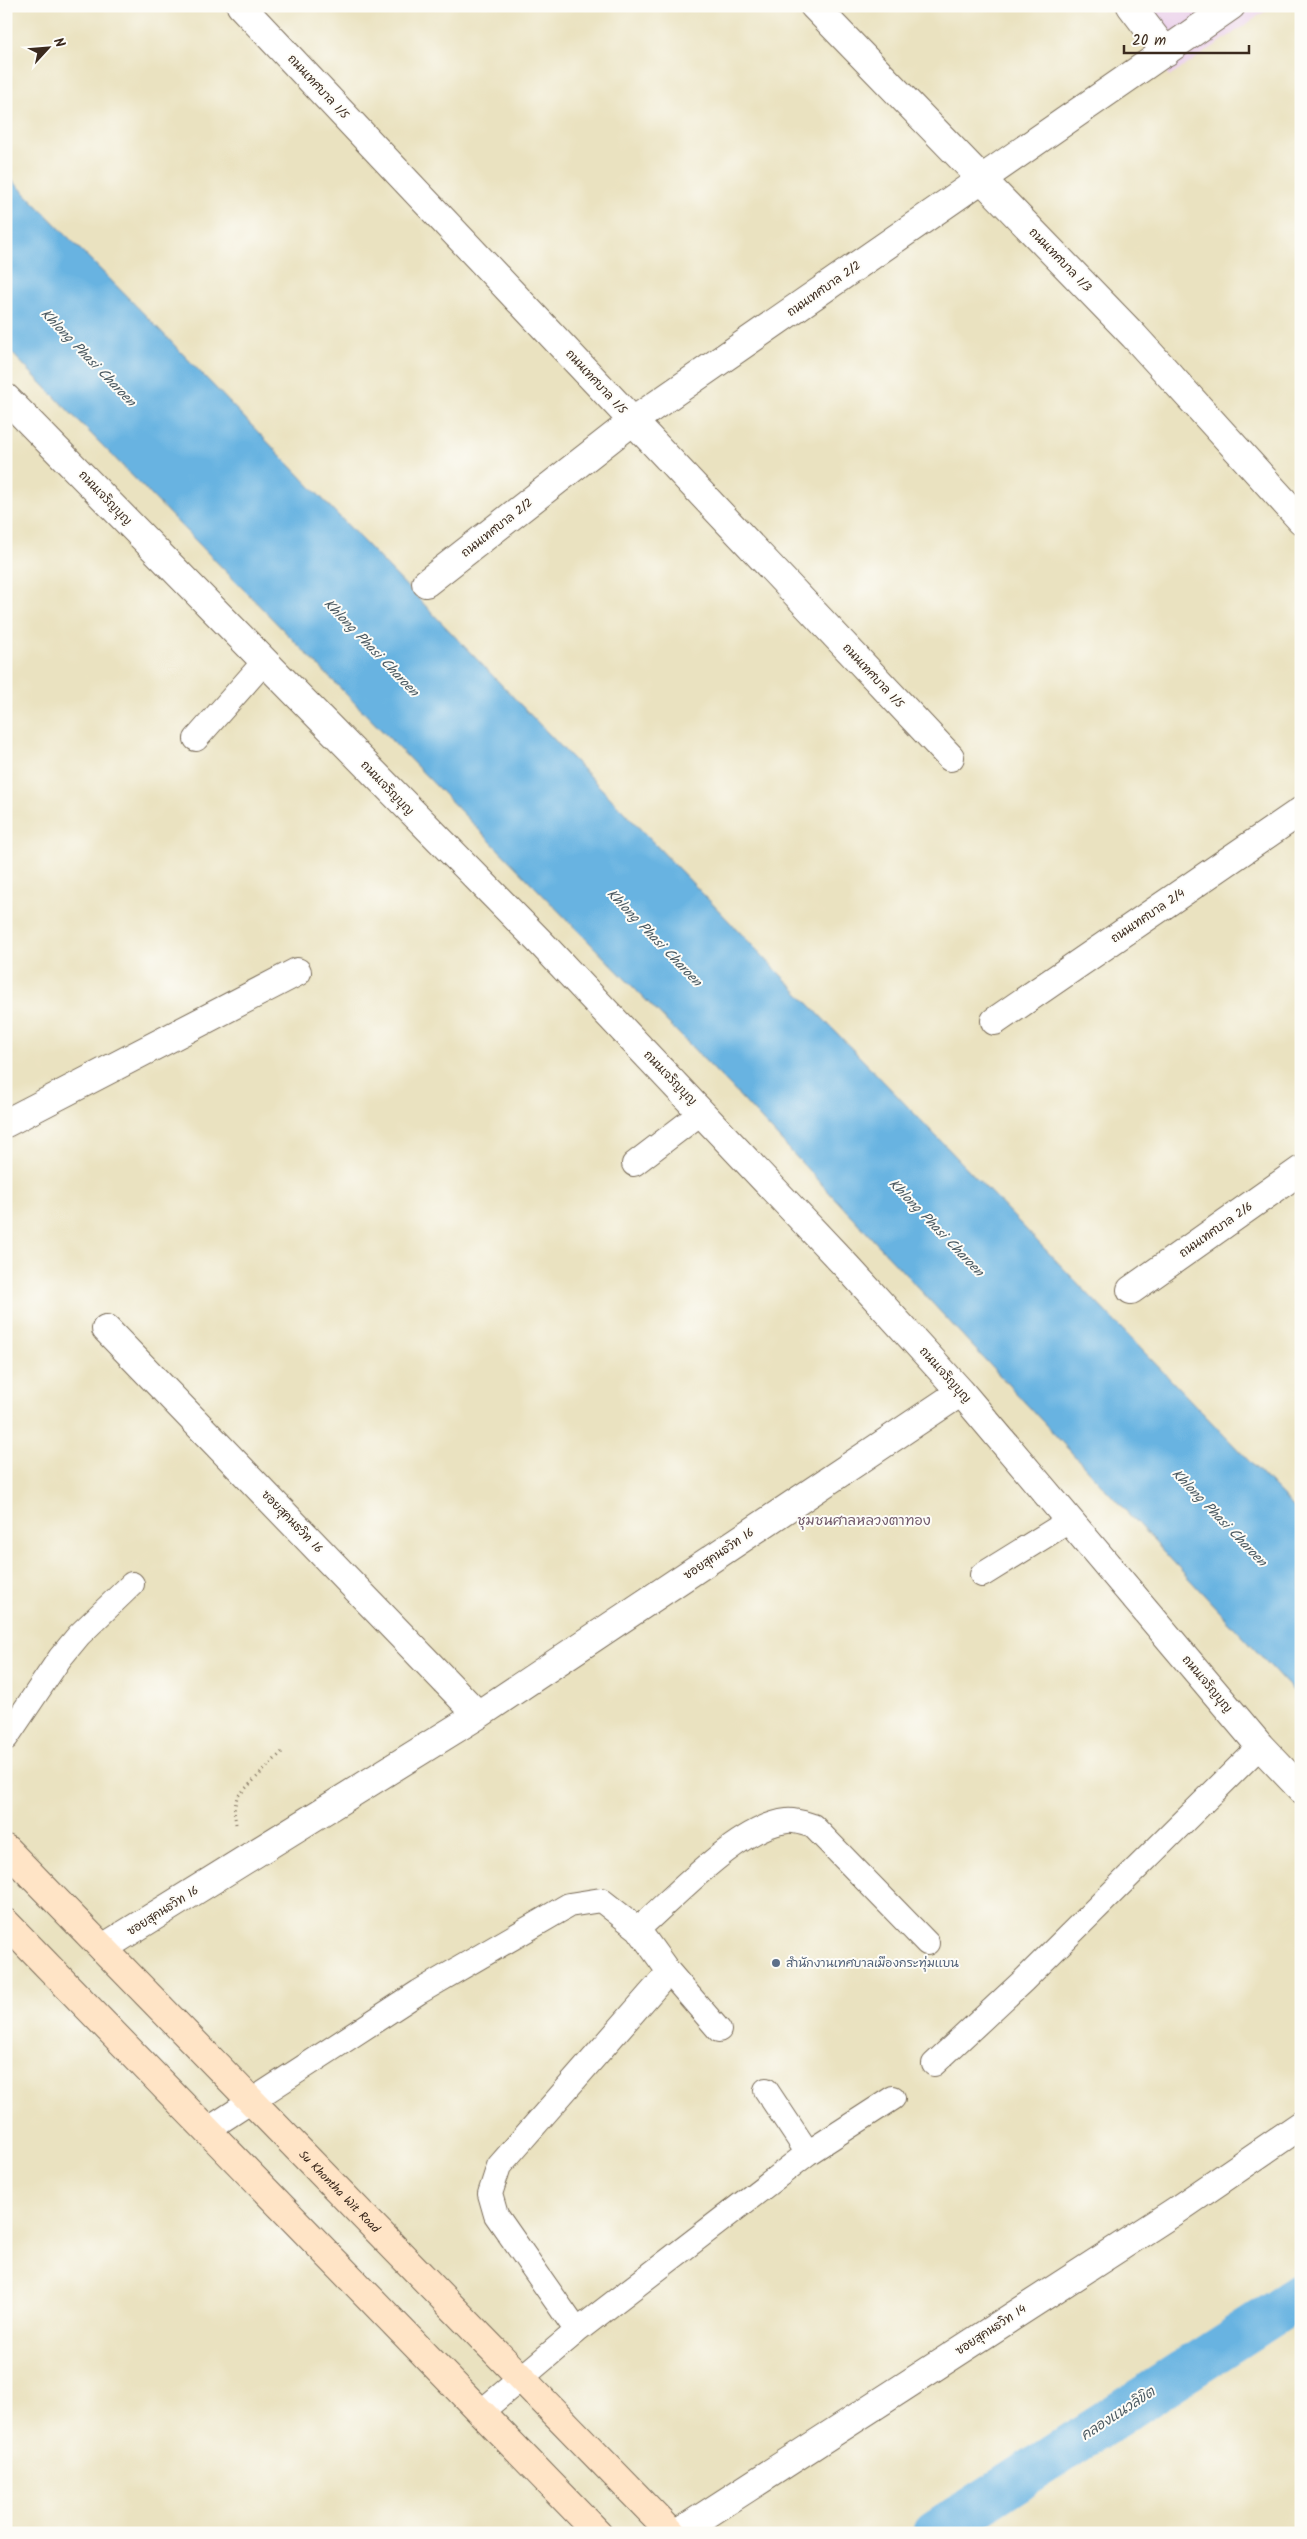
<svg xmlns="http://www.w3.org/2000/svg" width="1307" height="2539" font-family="Kalam,'Playpen Sans Thai',sans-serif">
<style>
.built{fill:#ebd1eb}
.water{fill:#68b3e1;stroke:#526e80}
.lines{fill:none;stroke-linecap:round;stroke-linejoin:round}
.canal{stroke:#68b3e1;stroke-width:44}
.lane-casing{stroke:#786a57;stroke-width:26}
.street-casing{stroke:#786a57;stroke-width:30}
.secondary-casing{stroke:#786a57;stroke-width:30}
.path{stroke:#786a57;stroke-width:3;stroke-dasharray:1 4;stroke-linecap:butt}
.lane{stroke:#fff;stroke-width:24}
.street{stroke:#fff;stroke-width:28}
.secondary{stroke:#ffe4c6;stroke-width:28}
.service-dot{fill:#5c6f8a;stroke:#fdfcf7;stroke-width:2}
.labels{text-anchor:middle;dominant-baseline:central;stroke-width:4;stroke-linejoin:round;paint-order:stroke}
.street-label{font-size:12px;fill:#3b2a1e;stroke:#fdfcf7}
.service-label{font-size:12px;fill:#4e5e75;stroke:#fdfcf7;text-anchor:start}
.water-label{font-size:14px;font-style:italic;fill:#4b5a62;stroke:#fdfcf7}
.neighbourhood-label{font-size:14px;fill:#71596a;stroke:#fdfcf7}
</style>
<rect width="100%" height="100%" fill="#fdfcf7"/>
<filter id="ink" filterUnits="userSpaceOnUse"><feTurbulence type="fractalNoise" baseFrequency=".02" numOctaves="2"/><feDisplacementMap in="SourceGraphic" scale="10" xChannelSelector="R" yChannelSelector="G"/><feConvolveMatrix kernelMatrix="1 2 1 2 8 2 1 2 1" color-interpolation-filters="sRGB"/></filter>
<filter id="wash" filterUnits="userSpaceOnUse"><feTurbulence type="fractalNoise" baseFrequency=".0096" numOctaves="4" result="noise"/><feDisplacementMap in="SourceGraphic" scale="20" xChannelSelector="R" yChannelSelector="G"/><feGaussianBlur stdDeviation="1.12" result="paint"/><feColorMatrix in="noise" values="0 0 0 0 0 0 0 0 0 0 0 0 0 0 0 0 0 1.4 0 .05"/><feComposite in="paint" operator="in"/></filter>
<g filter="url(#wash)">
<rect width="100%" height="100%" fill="#eae2c0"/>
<path class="built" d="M1118,6H1273L1169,77Z"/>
<path class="water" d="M6,174L153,323L1301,1515V1699L732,1088L6,347Z"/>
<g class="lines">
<path class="canal" d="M935,2533L1301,2296"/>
</g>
</g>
<g filter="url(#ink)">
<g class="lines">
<defs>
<path id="lane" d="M196,739L264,662
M634,1164L702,1112
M982,1575L1069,1521
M6,1738L60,1658L79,1635L132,1584
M638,1929C675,1897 739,1826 787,1821C795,1820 806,1824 813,1826L927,1943
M934,2064L1023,1981L1260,1746
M207,2130L419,1992L569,1905L601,1900L638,1929L669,1972L719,2030
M808,2153L893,2098
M577,2331L496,2215L490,2194L499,2166L669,1972
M481,2412L577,2331L808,2153L766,2090"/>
<path id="street" d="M241,6L950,757
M814,6L1134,336L1301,520
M1131,6L1166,52
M6,398L542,944L850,1270L961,1392L1260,1746L1301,1789
M426,583L633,421L1231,6
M995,1021L1301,811
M6,1123L297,972
M1131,1290L1301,1170
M106,1329L478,1715
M103,1948L478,1715L961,1392
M678,2533L1174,2212L1301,2125"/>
<g id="secondary">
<path id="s1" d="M6,1849L672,2533"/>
<path d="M6,1923L598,2533"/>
</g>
</defs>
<use href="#lane" class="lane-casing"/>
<use href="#street" class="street-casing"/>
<use href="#secondary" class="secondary-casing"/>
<path class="path" d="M236,1824L234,1811L237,1797L283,1751"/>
<use href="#lane" class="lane"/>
<use href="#street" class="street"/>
<use href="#secondary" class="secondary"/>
</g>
</g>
<circle class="service-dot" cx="776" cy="1963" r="5"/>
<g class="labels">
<g class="street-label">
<text transform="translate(318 87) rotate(47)">ถนนเทศบาล 1/5</text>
<text transform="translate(1060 260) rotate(46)">ถนนเทศบาล 1/3</text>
<text transform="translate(824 289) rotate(-35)">ถนนเทศบาล 2/2</text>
<text transform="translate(596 382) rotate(47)">ถนนเทศบาล 1/5</text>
<text transform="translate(105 498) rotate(46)">ถนนเจริญบุญ</text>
<text transform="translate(497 528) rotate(-38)">ถนนเทศบาล 2/2</text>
<text transform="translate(873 676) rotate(47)">ถนนเทศบาล 1/5</text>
<text transform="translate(387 788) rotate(46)">ถนนเจริญบุญ</text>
<text transform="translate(1148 916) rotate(-34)">ถนนเทศบาล 2/4</text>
<text transform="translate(670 1078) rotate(46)">ถนนเจริญบุญ</text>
<text transform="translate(1216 1230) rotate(-35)">ถนนเทศบาล 2/6</text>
<text transform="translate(945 1375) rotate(48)">ถนนเจริญบุญ</text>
<text transform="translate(292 1522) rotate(46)">ซอยสุคนธวิท 16</text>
<text transform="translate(719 1554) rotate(-34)">ซอยสุคนธวิท 16</text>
<text transform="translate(1207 1684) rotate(50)">ถนนเจริญบุญ</text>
<text transform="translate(163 1911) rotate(-32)">ซอยสุคนธวิท 16</text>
<text stroke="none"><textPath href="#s1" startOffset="478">Su Khontha Wit Road</textPath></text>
<text transform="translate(991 2330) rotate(-33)">ซอยสุคนธวิท 14</text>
</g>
<g class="service-label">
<text x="786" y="1963">สำนักงานเทศบาลเมืองกระทุ่มแบน</text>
</g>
<g class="water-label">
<text transform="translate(88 358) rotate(46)">Khlong Phasi Charoen</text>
<text transform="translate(371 648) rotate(46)">Khlong Phasi Charoen</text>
<text transform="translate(654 938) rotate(46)">Khlong Phasi Charoen</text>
<text transform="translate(936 1228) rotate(46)">Khlong Phasi Charoen</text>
<text transform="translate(1219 1518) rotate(46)">Khlong Phasi Charoen</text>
<text transform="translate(1118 2414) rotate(-33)">คลองแนวลิขิต</text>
</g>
<g class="neighbourhood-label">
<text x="864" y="1521">ชุมชนศาลหลวงตาทอง</text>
</g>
</g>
<rect width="1307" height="2539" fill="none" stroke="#fdfcf7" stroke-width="25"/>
<g transform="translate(48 48) rotate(64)" stroke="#fdfcf7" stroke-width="4" paint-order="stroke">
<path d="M0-4L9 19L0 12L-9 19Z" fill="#3b2a1e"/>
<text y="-8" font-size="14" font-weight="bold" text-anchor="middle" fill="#3b2a1e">N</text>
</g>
<path d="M1124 45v8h125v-8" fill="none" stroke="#3b2a1e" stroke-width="2.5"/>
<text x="1132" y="45" font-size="15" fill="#3b2a1e" stroke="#fdfcf7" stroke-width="4" paint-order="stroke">20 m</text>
</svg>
